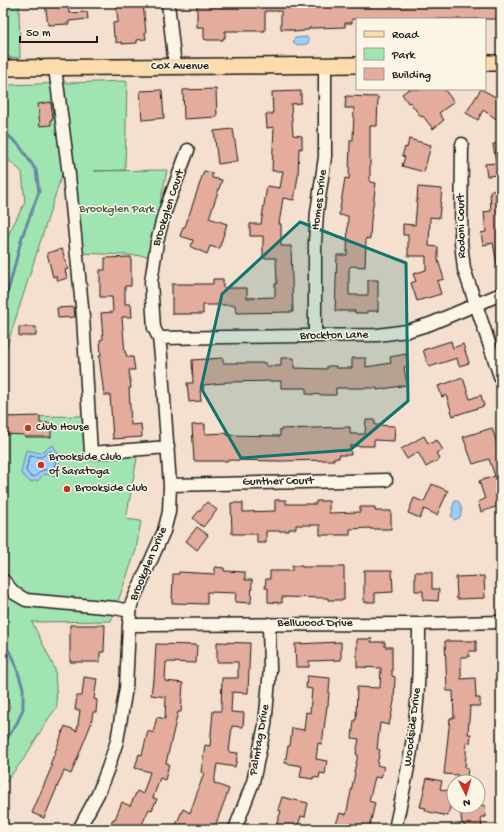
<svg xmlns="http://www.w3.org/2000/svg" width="504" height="832" font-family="'Gochi Hand',sans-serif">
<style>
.green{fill:#a0e5b1;stroke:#5e8066}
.water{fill:#9dcef9;stroke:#6987a1}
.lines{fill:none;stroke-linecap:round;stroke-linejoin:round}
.shore{stroke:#506374;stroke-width:1}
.stream{stroke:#6987a1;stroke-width:3}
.building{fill:#e4ac9c;stroke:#1c1c1c}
.minor-casing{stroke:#1c1c1c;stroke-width:15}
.major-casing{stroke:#1c1c1c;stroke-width:18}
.minor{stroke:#fcf5e5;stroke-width:12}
.major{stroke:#fddcac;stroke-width:15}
.marked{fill:#0f766e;fill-opacity:0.2;stroke:#0f766e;stroke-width:3;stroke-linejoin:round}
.poi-dot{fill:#c8321e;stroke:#fcf5e5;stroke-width:1.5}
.labels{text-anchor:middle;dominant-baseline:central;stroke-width:3;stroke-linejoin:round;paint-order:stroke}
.street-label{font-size:12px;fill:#1c1c1c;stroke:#fcf5e5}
.park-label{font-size:12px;fill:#445849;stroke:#fcf5e5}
.poi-label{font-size:12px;fill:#1c1c1c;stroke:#fcf5e5;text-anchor:start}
</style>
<rect width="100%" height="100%" fill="#f5dfcf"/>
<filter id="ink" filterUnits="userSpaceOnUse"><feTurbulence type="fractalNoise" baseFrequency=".025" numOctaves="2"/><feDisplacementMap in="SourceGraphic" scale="8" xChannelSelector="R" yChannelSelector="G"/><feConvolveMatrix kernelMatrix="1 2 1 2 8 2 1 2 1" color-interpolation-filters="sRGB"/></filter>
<g filter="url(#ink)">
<path class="green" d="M3,3H19L20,58L3,57Z
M127,81L125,170L94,171L167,170L149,256L81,253L63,171L3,358V245L25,202L22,172L3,155V82L8,85Z
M83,416L86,454L130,456L137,458L126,519L141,521L136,550L111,621L32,622L55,669L57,707L48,719L25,757L3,786V716L10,707L3,686V417Z"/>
<path class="water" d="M307,37L309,41L307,44L297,45L293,42L295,38Z
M53,445L60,457L58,476L43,474L39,480L30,482L21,473L26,450L40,453Z
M455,501H458C462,506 462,511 460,517L455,520L451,516L453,511L452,508Z"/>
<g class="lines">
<path class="shore" d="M51,451L56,458L54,470H42L36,476L31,477L26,471L29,456L41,457Z"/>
<path class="stream" d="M3,131L19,145L36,170L39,192L22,237L10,284L3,305
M3,643L13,657L23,688V709L17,723L3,745"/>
</g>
<path class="building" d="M45,3H68L69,13L87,12L88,19L69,21V24L48,25Z
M116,3H143L146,33H145L146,39L137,40V43L122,44V42L116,43V37H114L113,23L118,22Z
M197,3H462V5L501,4V19H352V23H345V27L313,28H309V30H304V31L294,32V30H289V29H281V11H265V31H225V38H223V40H207L204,39V27H197Z
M216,89L217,117L184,119L183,90Z
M409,89H444L454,102L439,113L444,120L433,129L423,116L421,117L410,102L408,103L402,94Z
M481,89L501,100V122L483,110L478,120L466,113Z
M162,90L164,118L142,120L140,91Z
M301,91V103L291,104L293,135L302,136V149L299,148L298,176L294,200L283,198L279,224H281V246H291L293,312L236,313L235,305H203V314H172V284H213V279H223V288H247V298L275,297V284H277L276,258H263V236H250V224H261L267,186L280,188L283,171H272L274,127L267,128L266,114H273L272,92Z
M346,96L378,97L377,126H370V182L376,183L371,220L370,239L366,238L365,267L351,266L349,269V295H368V280H378V311H367V313H355V311H335L337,255H347L348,216L339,215L345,178L349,179L350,140H353L354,108H345Z
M51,102L53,119H51V125L40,126L38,104Z
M233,129L238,161L218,164L214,131Z
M409,139L431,145L424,172L402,166L405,157L402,156L405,147L407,148Z
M501,143V170L498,171L499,175L487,176L485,164L496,163L493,144Z
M204,171L212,173V178L222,180L209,218L227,224L219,249L210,246L207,254L191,247L193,240L180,236L183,227H185Z
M418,187L442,189L439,218L430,217L429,246L438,247V260L444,279L437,281L441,294L417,301L411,283L416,281L413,274L426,270V256H408V235H403V224L415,225Z
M501,190V263L497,264L493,243L483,245L481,233L486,232L484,212L491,211L490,191Z
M62,249L68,269L65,270L67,278L58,281L56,276L53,277L47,253Z
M131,257V286H125V304H131L132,317H122L125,353H126L127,357H133L135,370H129L131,388H129L131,425L141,424L142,437L113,439L110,395H104L99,356H101L100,340L103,339L101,313L113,312L112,297H100V270H105V258Z
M74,307L75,317L58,318L57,308Z
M19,327H36V336H19Z
M451,341L453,348L463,344L469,363L459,366L457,358L429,367L423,350Z
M406,354L408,366L404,367L407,385L377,390V388H336V395H326L306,394V388H281V381L225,382V383L203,385L204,389L200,390L201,401L189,402L187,383H193L192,360L223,358V363H266V366H281V358H294V368L327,369V366H336V368H352V358H366V367L391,363L390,357Z
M463,378L470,399L481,395L484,406L453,416L446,395L442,397L438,386Z
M40,416V423H51V437H25L24,435L6,434L4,417Z
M366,420H375V425L395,426L394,441L374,440V446H350L351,455H339V458H333L334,460L280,461L227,460V461H194L192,425L205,424V434L227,433V435L280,436V429L350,427V434H365Z
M492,428L501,456V505L481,512L478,502L485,499L479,481L495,476L489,459L473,464L463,437Z
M424,436L428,443L430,442L431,443L437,440L443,450L436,453L440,459L426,467L418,452L407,459L401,449Z
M432,484L448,491L437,515L424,509L420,518L408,513L414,498L424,502Z
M275,500H286V504H316V501H329V513L360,512V507H375V511H391V529H370V528L350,529V535H320V525H296V529H289V531H266V543H257V534H232L231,503H243V512L275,511Z
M207,502L217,510L203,527L193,518Z
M197,527L208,535L197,550L186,541Z
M292,566H302V567H344V600H328V598L282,597V603L268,602V588H265L266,579H270V571H292Z
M215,567L224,568V571L245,572V580H252L251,603L235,602L236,593L207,592V604L172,603L173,574H179V572L215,574Z
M364,570H392L393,592L375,593V602H364Z
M415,572H432V589H439L438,601L423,600V591H415Z
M484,576L485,598L457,599L456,577Z
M70,625H105L104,652H100V662H70Z
M357,639H372L371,642H385V647H392V676L395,677L394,702L389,725L380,723L377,749L380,750L377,765L384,767L381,778L375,777L369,801L375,803L369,829H334L340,813L346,815L355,773L354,772L358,755L356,754L359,739L352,738L354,720H356L357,687L380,688L381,668L357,667Z
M445,641H476V651H469V657H461V679L475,678L476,698H480V706H470L468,734H471L470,743L467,742L465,767L468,768L467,777L464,776L463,782H458V775L444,774L450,718H454L453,691H447Z
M217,642L250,643L248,693L232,692L231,712L244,713L243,727L232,726L229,752L238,753L235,767L217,764L214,783L229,789L214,829H174L183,809L190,813L204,773L201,772L205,745L210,746L213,711H221L222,678H238V662H217Z
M341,642V660L309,661V667H296L295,644Z
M156,644L197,645L196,663L166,662L165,681L183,683L181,712H178L166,763L169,764L165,780L160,778L153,798L157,799L152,810L149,809L140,829H108L113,819H115L122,802L130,806L137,791L143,794L150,772L135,768L139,754L142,755L148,731L153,733L157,717L165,719L166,697L151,695L153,680H154Z
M307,676L330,678L328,706H327L322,744L318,743L316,759L327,761L325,774L320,773L319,778L313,777V779L300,777L302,766L285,763L288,746H290L292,728L304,730L306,712L310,713L312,689L306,688Z
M84,677L97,679L94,699L97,700L96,712H93L91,724L71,774L64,771L44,818L32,813L52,766L50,765L65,726L77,731L80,710H75L77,696H82Z
M427,778L442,781L440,789L453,792L448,816L429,812L425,810L426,808L420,807Z
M282,797L308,803L305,817L301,816L297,829H275L281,811L278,810Z
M485,805L486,817H481L482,829H465L464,824H462L460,807Z"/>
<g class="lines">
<defs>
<path id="minor" d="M168,3L175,66
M55,68L69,175L83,317L91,453L168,447
M462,144L461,242L464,269L501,379
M315,336V242L317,212L325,157V65
M159,338L378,335L407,331L430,324L501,294
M170,485L386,480
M3,580L14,593L26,600L115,608L130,611
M129,625L419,624L501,622
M79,829L98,794L108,768L117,741L126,688L129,625L131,605L164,531L169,512L170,485L161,356L159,338L154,328L151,282L157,242L164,214L188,150
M235,829L253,782L265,725L270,669L269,624
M395,829C402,796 410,764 414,730C419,695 419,660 419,624"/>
<path id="major" d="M485,63H501
M3,68L357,65"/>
</defs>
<use href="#minor" class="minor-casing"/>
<use href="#major" class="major-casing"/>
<use href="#minor" class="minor"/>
<use href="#major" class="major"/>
</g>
</g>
<path class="marked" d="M300,222L406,263L408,401L350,450L241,458L201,388L222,294Z"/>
<g class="poi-dot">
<circle cx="28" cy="428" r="4"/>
<circle cx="41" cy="465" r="4"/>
<circle cx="67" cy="489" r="4"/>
</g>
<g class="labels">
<g class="street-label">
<text x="180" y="67">Cox Avenue</text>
<text transform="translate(320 200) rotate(-83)">Homes Drive</text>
<text transform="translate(169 208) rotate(-72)">Brookglen Court</text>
<text transform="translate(462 226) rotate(-91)">Rodoni Court</text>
<text transform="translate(334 336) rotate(-1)">Brockton Lane</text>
<text transform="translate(278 482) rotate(-1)">Gunther Court</text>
<text transform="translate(149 564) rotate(-67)">Brookglen Drive</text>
<text x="315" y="624">Bellwood Drive</text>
<text transform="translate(413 727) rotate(-83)">Woodside Drive</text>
<text transform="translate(260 740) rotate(-80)">Palmtag Drive</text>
</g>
<g class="park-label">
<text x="117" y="210">Brookglen Park</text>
</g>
<g class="poi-label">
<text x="36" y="428">Club House</text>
<text x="49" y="458">Brookside Club<tspan x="49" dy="14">of Saratoga</tspan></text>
<text x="75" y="489">Brookside Club</text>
</g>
</g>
<rect width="504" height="832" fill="none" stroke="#fcf5e5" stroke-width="16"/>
<rect x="8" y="8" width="488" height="816" fill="none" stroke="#1c1c1c" stroke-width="1.5" filter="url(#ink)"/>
<rect x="356" y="18" width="130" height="72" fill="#fcf5e5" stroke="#a29e95"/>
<rect x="364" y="31" width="20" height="6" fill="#fddcac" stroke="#a29e95"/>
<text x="392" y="38" font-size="12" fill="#1c1c1c">Road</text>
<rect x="364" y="48" width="20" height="12" fill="#a0e5b1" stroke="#a29e95"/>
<text x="392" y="58" font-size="12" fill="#1c1c1c">Park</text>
<rect x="364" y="68" width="20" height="12" fill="#e4ac9c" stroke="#a29e95"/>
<text x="392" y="78" font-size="12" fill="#1c1c1c">Building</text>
<g transform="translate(466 794) rotate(175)"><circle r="19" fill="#fcf5e5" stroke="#a29e95"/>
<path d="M0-3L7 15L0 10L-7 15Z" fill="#c8321e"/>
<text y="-6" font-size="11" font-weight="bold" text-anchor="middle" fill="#1c1c1c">N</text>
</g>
<path d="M20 36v6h77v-6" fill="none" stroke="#1c1c1c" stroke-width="2"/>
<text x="26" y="36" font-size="12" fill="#1c1c1c" stroke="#fcf5e5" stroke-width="3" paint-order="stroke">50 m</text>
</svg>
